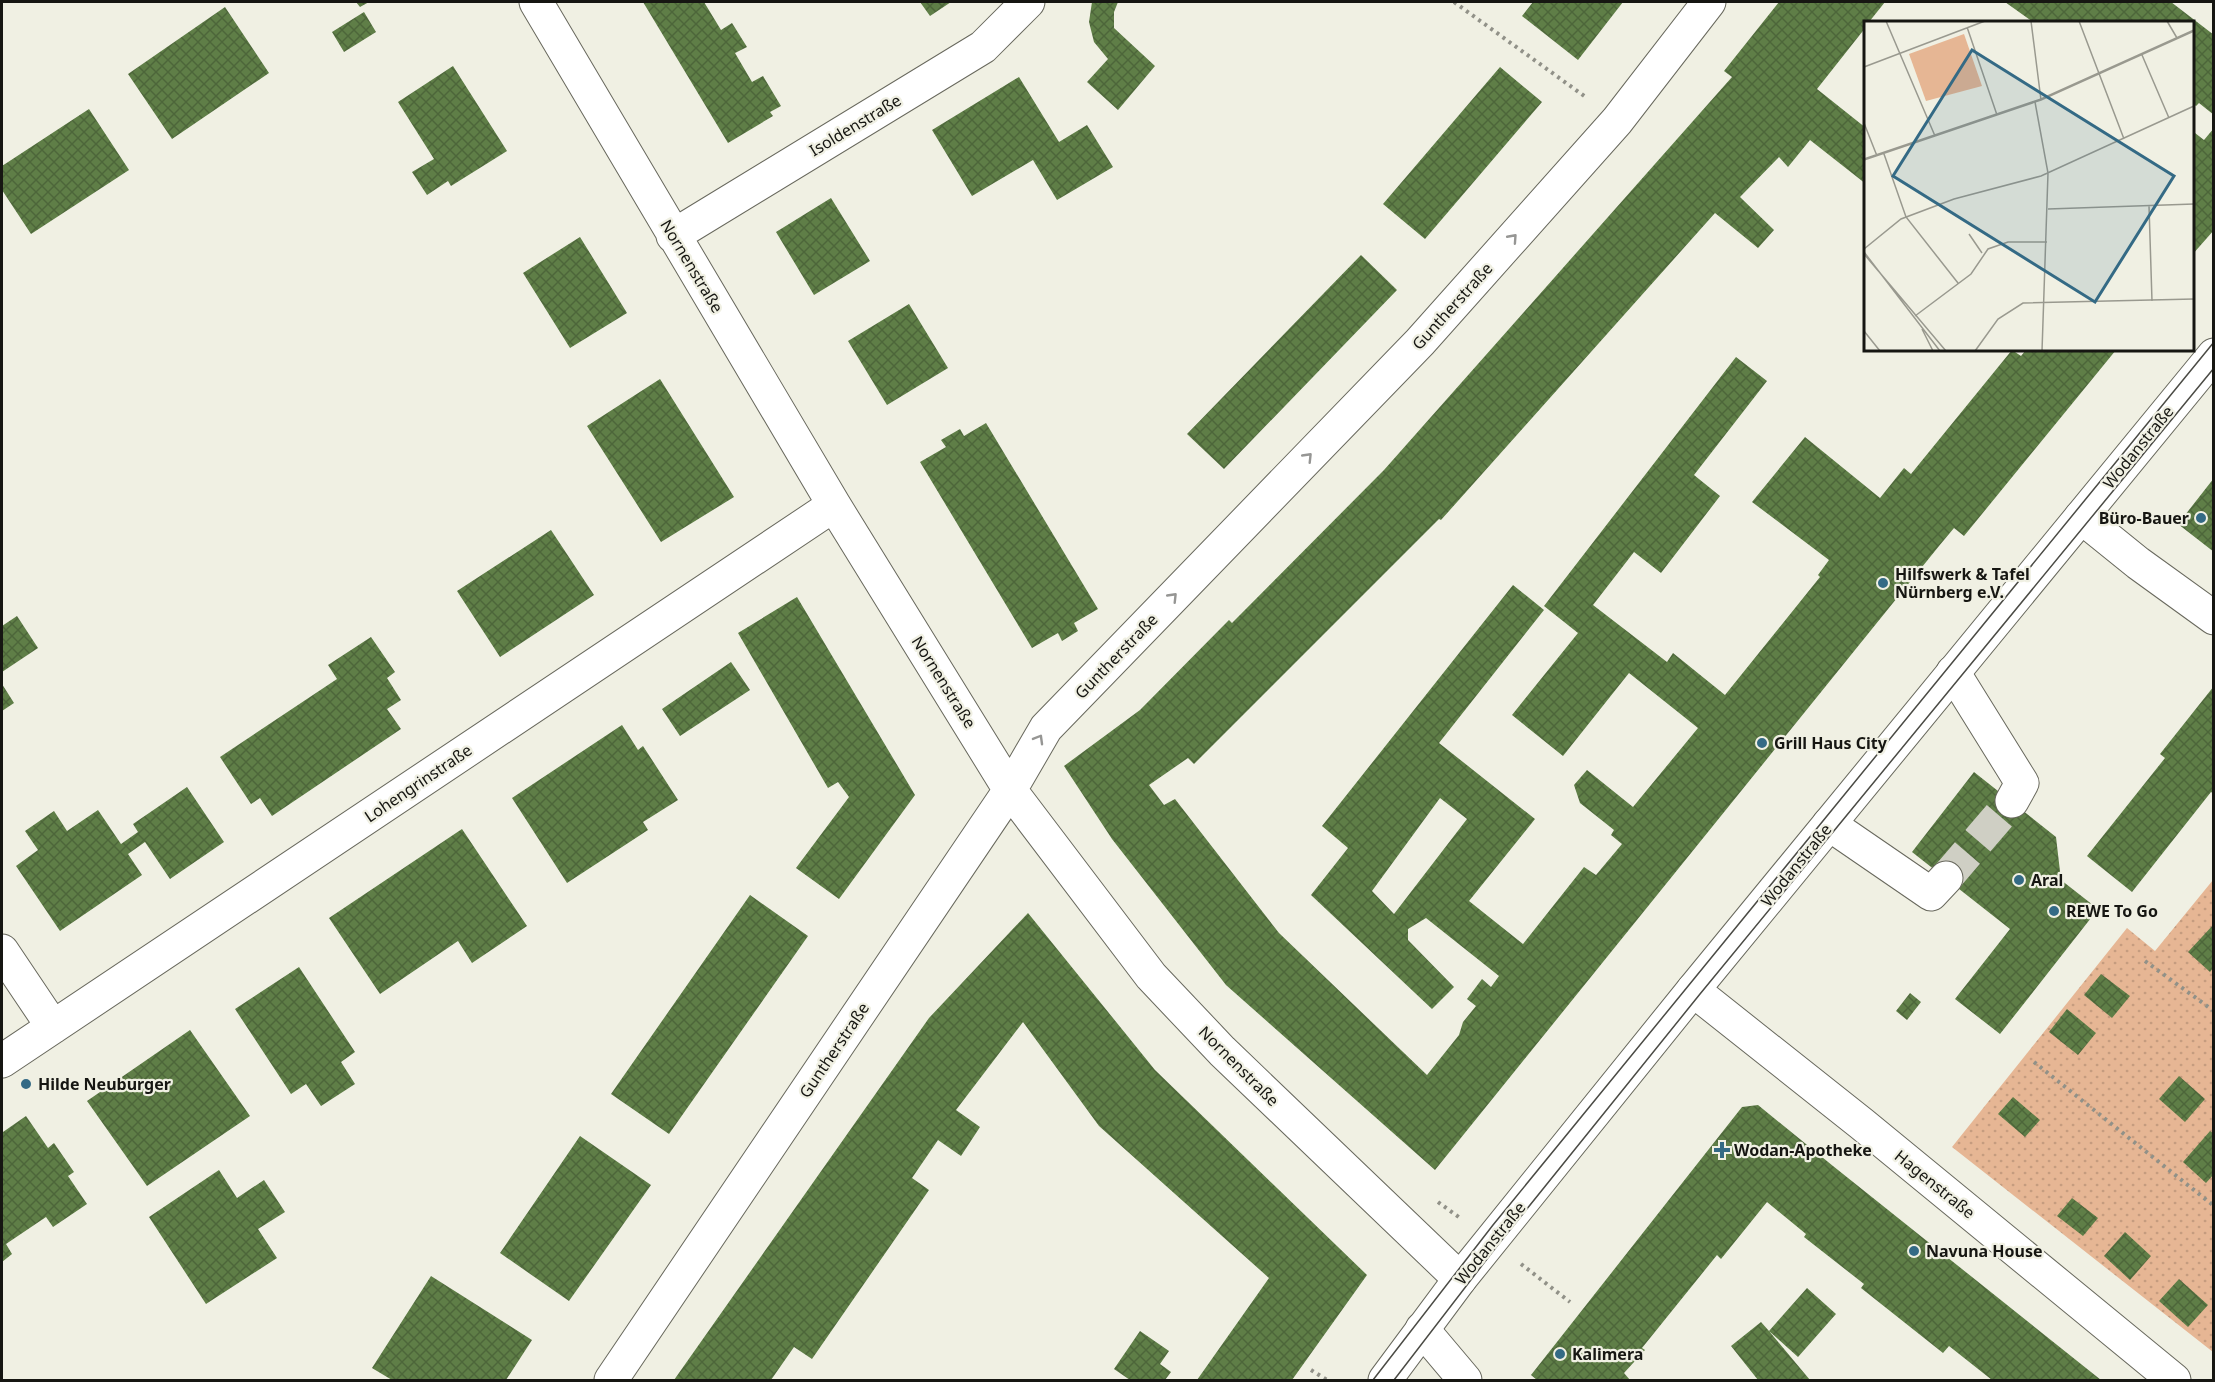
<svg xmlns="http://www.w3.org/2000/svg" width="2215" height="1382" font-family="'Noto Sans',sans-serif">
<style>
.garden{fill:url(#garden-dots)}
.building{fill:url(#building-cross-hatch);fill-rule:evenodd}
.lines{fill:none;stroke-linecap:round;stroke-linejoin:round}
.minor-tunnel{stroke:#cfcfc4;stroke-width:33;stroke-dasharray:33 16;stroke-linecap:butt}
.minor-casing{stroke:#68685d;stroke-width:35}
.major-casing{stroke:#68685d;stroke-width:35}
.path{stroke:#919188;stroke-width:4;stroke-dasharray:3 4.5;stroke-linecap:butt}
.minor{stroke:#fff;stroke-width:33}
.major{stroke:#fff;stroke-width:33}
.tram{stroke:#4b4b45;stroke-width:1.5}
.oneway{stroke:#969694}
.poi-dot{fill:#346a85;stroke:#f0f0e3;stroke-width:2}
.labels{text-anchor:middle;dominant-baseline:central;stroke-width:4.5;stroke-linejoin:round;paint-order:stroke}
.street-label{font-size:16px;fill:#161612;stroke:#f0f0e3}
.poi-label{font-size:16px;font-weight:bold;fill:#161612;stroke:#f0f0e3;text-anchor:start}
.inset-road{fill:none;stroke:#99998f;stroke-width:1.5}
.view{fill:#346a85;fill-opacity:0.15;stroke:#346a85;stroke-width:3}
.inset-edge{fill:none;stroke:#161612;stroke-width:3}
</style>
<defs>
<pattern id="garden-dots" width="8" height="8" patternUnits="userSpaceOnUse" patternTransform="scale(1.5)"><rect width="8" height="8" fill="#e6b694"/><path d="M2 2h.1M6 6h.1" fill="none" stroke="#c59c7f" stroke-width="1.8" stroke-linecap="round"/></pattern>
<pattern id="building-cross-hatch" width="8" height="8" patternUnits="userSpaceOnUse" patternTransform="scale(1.5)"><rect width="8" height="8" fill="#5f7e47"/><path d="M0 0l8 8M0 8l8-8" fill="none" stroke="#4d663a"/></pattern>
</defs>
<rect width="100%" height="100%" fill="#f0f0e3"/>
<path class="garden" d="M2213,880V1352L1952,1147L2127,928L2155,951Z"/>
<path class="building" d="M356,2H369L360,7Z
M643,2H704L721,30L732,23L747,47L735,53L752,82L763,76L781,106L770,112L773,116L728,143Z
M920,2H951L930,16Z
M1092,2H1118L1114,12V28L1155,66L1118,110L1087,82L1108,59L1094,42L1089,22Z
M1533,2H1623L1578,60L1522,16Z
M1779,2H1885L1869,22H1866V27L1817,89L1866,128V184L1810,140L1788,167L1779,157L1740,197L1774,230L1758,248L1715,213L1441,520L1439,519L1194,764L1188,758L1149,785L1164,805L1175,799L1279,933L1427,1075L1459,1035L1463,1022L1476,1006L1467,999L1482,979L1491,987L1499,976L1426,918L1408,929V940L1454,987L1432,1009L1311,895L1348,848L1322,826L1513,585L1544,610L1439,743L1535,819L1469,901L1523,944L1584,867L1596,875L1622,844L1611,835L1614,830L1580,803L1574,785L1587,770L1633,807L1698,728L1629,673L1563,756L1512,715L1578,633L1544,606L1736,357L1767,381L1694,475L1720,496L1661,573L1634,552L1593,605L1667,662L1673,653L1725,695L1820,577L1818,575L1829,560L1752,502L1805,437L1880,498L1904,468L1911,474L2012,350L2021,356L2026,350H2116L1964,536L1954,528L1939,546L1435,1170L1226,985L1112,839L1064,766L1140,710L1229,620L1232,623L1384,470L1732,77L1724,71ZM1440,798L1467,819L1394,914L1372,891Z
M2005,2H2171L2214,35V115L2199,103L2196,106L2192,103V22H2033Z
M225,7L269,73L172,139L128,74Z
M364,12L376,32L344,52L332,32Z
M453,66L507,151L451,186L448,181L427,195L412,172L434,159L398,102Z
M1500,67L1542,102L1425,239L1383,204Z
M1019,77L1059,142L1087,125L1113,167L1057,200L1033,160L972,196L932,130Z
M89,109L129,170L31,234L2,190V166Z
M2214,128V230L2192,255V135L2195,133L2204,140Z
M831,198L870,261L814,295L776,232Z
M580,237L627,313L570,348L523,273Z
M1361,255L1397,290L1224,469L1187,434Z
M909,304L948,368L887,405L848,341Z
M660,379L734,497L661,542L587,426Z
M986,423L1098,609L1074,623L1078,631L1062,641L1058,633L1032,648L920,462L946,447L941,440L960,429L964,436Z
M2214,478V552L2178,524Z
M551,530L594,595L500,657L457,591Z
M797,597L915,795L839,899L796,868L849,797L838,782L828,788L738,633Z
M17,616L38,648L2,672V626Z
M371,637L395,672L387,678L401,700L387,709L401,729L272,816L260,798L251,804L220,757L337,679L328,665Z
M731,662L750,690L680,736L662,709Z
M2,684L14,703L2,711Z
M2214,686V794L2211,792L2132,892L2087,856L2165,758L2160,754Z
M622,725L638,750L643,746L678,800L643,822L648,830L567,883L512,798Z
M1974,772L2056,837L2061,880L2098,909L2000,1034L1955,999L2010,929L1912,852Z
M187,787L224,842L170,879L145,842L128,854L142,875L60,931L16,866L38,850L25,831L54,811L67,831L98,810L121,844L138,832L133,824Z
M462,829L527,926L472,963L458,941L380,994L329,918Z
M750,895L808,936L669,1134L611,1094Z
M1028,913L1155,1070L1367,1275L1292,1380H1197L1269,1278L1099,1126L1023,1022L956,1110L980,1127L961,1156L938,1140L912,1178L929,1190L812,1359L794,1347L771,1380H674L929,1018Z
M2214,924V967L2210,972L2188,952Z
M299,967L355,1052L341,1062L355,1084L321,1106L306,1084L291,1094L235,1009Z
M2101,974L2130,996L2112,1018L2084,995Z
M1910,993L1921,1002L1907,1020L1896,1011Z
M2067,1009L2096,1033L2078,1055L2049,1032Z
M190,1030L250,1116L147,1186L87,1101Z
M2179,1076L2205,1099L2185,1122L2159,1099Z
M2013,1097L2040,1120L2025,1137L1998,1114Z
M1758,1105L1833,1166L2101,1380H1992L1949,1346L1943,1353L1861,1288L1864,1284L1804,1237L1806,1234L1767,1202L1721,1259L1717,1255L1642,1348L1645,1350L1624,1373L1630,1380H1537L1531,1375L1742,1107Z
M26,1116L48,1148L54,1143L74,1172L68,1176L87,1204L53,1227L46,1217L6,1244L12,1254L2,1262V1130L3,1132Z
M2210,1131L2214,1134V1174L2206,1183L2183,1162Z
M580,1136L651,1185L569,1301L500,1253Z
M219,1170L237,1198L264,1180L285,1212L258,1229L277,1258L206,1304L149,1217Z
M2072,1198L2098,1218L2083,1236L2057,1216Z
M2125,1232L2151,1256L2130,1280L2104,1256Z
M431,1276L532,1340L506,1380H392L372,1368Z
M2179,1279L2208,1305L2188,1327L2159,1301Z
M1807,1288L1836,1314L1798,1357L1769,1331L1810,1380H1758L1731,1346L1761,1322L1769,1331Z
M1140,1331L1169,1351L1160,1364L1171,1372L1165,1380H1130L1114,1369Z"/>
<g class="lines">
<path class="minor-tunnel" d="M1946,878L2012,801"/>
<defs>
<path id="minor" d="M536,2L834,505L1010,790L1151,976L1222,1051L1460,1279
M673,236L983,47L1028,2
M2081,517L2138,563L2214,618
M1953,672L2022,783L2012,801
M1829,824L1931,894L1946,878
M2,951L53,1027
M1693,990L1862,1124L2174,1380
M2,1061L834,505
M1422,1329L1465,1380
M611,1380L1010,790L1046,728L1420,342L1617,121L1709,2"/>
<path id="major" d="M1385,1380L1460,1279L1693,990L2214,355"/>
</defs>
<use href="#minor" class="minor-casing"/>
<use href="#major" class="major-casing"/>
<path class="path" d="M1454,2L1587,98
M2145,961L2214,1011
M2034,1062L2214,1206
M1438,1202L1460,1218
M1521,1264L1570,1302
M1311,1370L1327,1380"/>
<use href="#minor" class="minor"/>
<use href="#major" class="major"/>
<path class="tram" d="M1373,1380L1493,1225L2214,342
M1394,1380L1497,1246L1700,994L2214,368"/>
</g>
<defs><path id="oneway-chevron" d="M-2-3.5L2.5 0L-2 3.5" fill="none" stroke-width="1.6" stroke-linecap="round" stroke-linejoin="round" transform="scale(1.5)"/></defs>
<g class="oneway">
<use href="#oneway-chevron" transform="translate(1513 238) rotate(-48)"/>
<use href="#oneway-chevron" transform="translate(1308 457) rotate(-46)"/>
<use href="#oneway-chevron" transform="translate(1173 597) rotate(-46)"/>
<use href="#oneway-chevron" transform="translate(1039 739) rotate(-60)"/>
</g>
<g class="poi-dot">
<circle cx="2201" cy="518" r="6"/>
<circle cx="1883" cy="583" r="6"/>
<circle cx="1762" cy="743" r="6"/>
<circle cx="2019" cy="880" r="6"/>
<circle cx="2054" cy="911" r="6"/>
<circle cx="26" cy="1084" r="6"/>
<path d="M1719 1141h6v6h6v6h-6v6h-6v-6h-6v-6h6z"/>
<circle cx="1914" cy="1251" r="6"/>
<circle cx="1560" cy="1354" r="6"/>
</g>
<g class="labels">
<g class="street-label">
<text transform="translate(855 125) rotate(-31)">Isoldenstraße</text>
<text transform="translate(692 266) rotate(59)">Nornenstraße</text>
<text transform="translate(1452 306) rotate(-48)">Guntherstraße</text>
<text transform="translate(2138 447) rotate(-51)">Wodanstraße</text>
<text transform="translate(1116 656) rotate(-46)">Guntherstraße</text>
<text transform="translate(944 682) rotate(58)">Nornenstraße</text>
<text transform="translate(418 783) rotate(-34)">Lohengrinstraße</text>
<text transform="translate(1796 865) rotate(-51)">Wodanstraße</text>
<text transform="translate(834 1050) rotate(-56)">Guntherstraße</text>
<text transform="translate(1239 1066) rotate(45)">Nornenstraße</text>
<text transform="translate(1935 1184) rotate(39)">Hagenstraße</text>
<text transform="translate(1490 1243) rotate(-51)">Wodanstraße</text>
</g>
<g class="poi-label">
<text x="2189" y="518" text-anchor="end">Büro-Bauer</text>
<text x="1895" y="574">Hilfswerk &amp; Tafel<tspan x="1895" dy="18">Nürnberg e.V.</tspan></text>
<text x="1774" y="743">Grill Haus City</text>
<text x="2031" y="880">Aral</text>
<text x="2066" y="911">REWE To Go</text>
<text x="38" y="1084">Hilde Neuburger</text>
<text x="1734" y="1150">Wodan-Apotheke</text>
<text x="1926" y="1251">Navuna House</text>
<text x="1572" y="1354">Kalimera</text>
</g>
</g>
<g transform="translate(1864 21)">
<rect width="330" height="330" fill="#f0f0e3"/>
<path d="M100,13L118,65L62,80L45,33Z" fill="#e6b694"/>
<path class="inset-road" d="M22,0L71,115M167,0L177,79M215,0L260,118M303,0L313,17M103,6L133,94M278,34L305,97M0,46L121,0M171,81L184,152L178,330M0,102L13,135M20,133L42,196L94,262M0,138L177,78L330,9M0,139L177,79L330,10M285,185L288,280M184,188L330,183M105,213L118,232M0,228L37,198L90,178L177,155L330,85M0,231L76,330M0,233L82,330M51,295L107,253L124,228L144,221H183M58,308L69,330M0,310L16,330M111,330L134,298L159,282L330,278"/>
<path class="view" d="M108,29L310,155L231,281L29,155Z"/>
<rect width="330" height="330" class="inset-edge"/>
</g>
<rect width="2215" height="1382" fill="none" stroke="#161612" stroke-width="6"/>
</svg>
